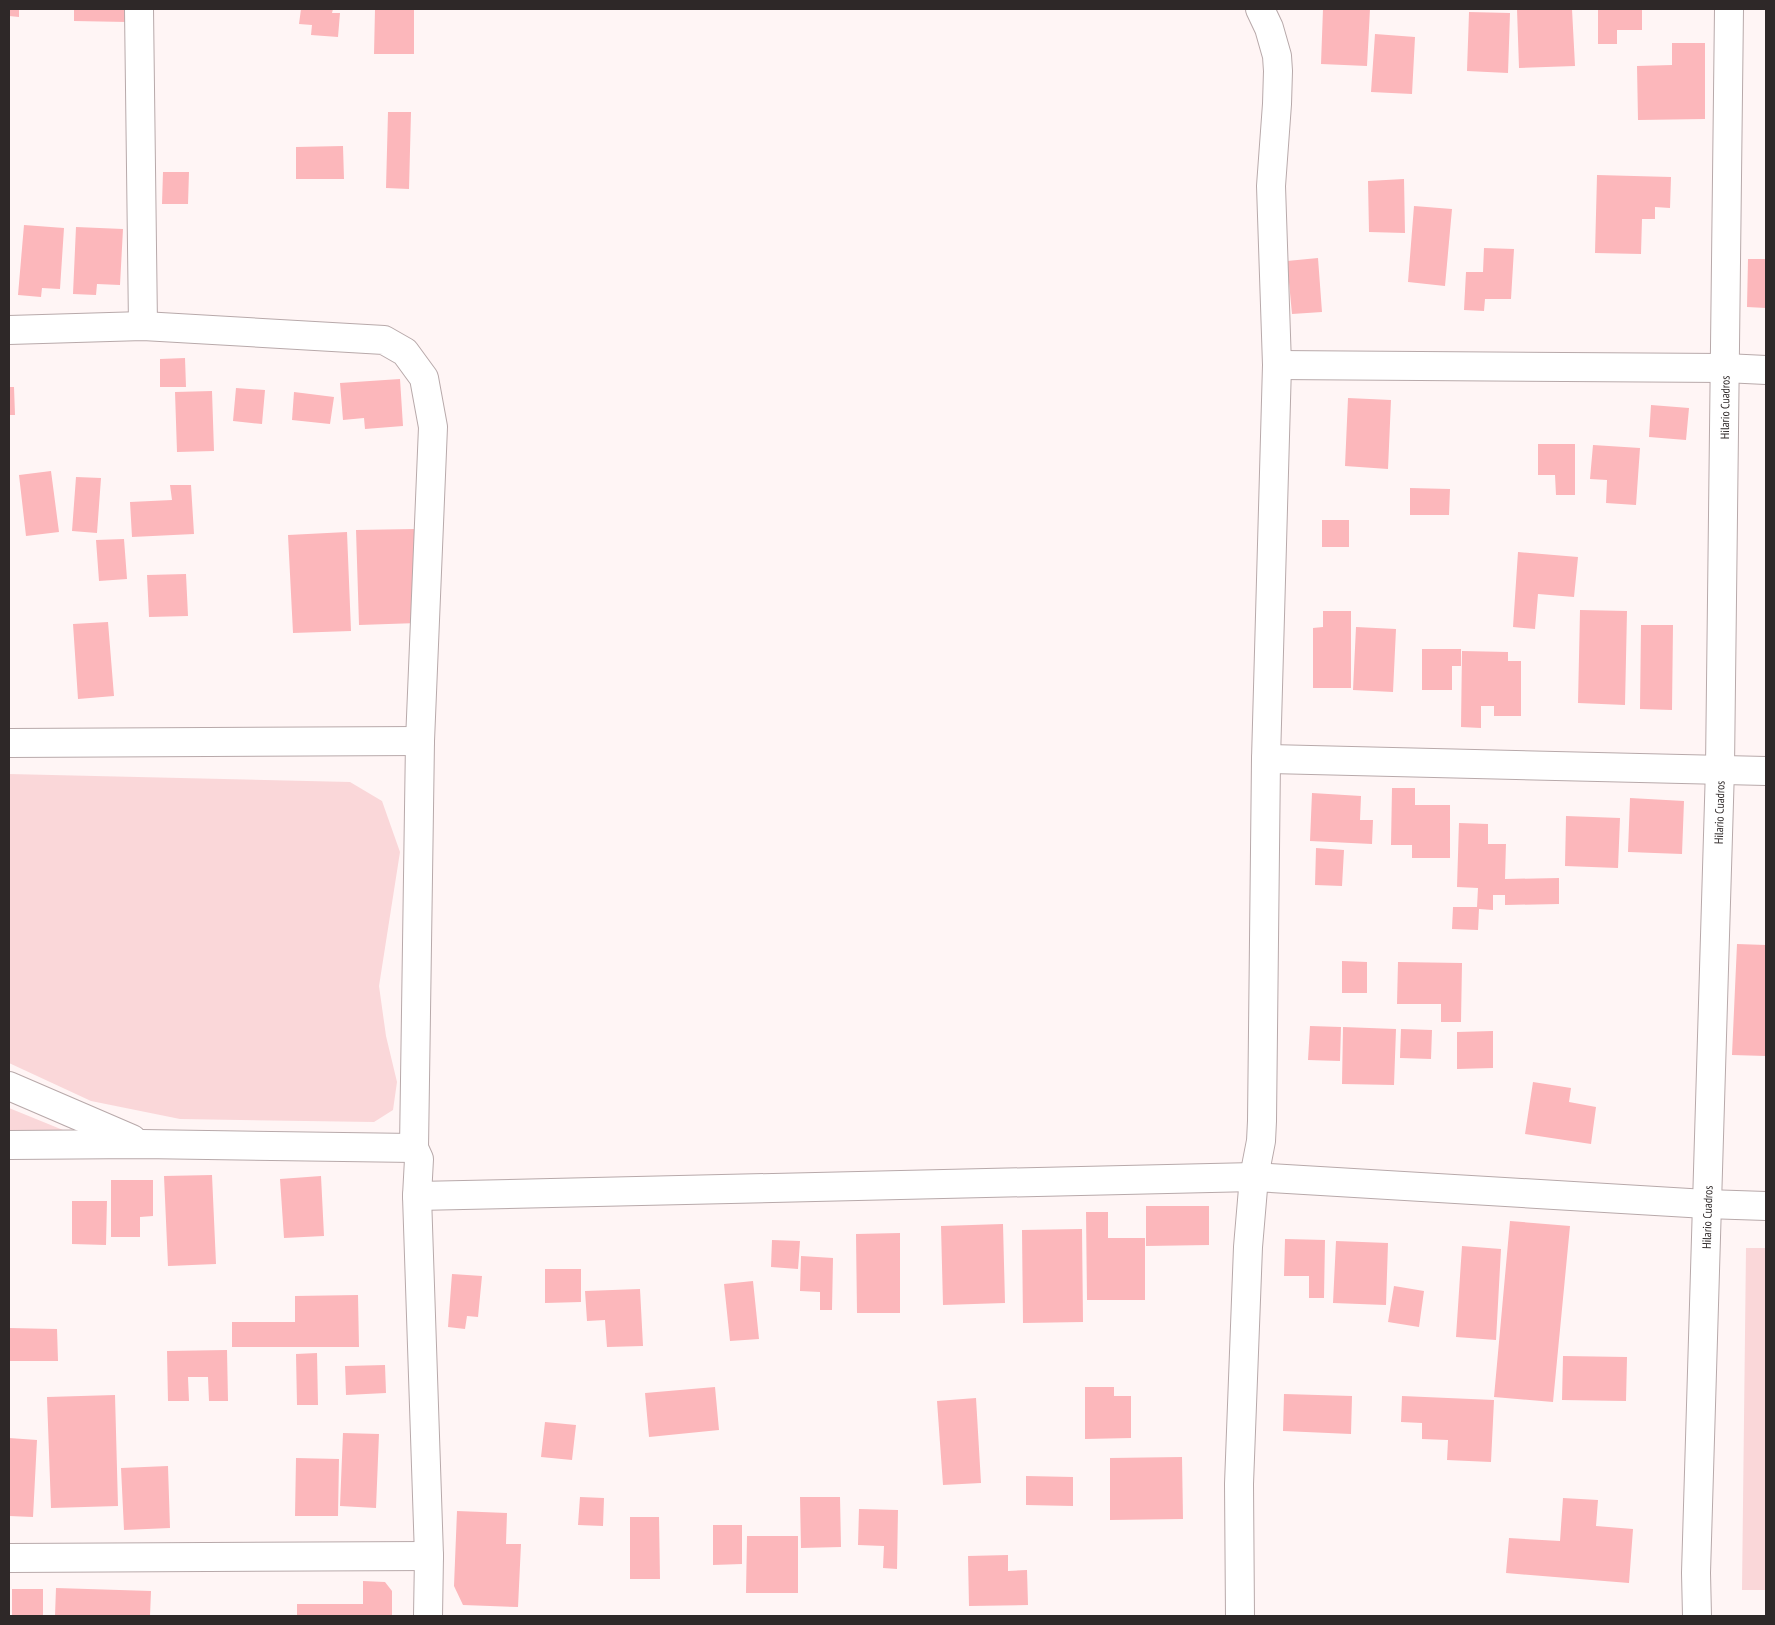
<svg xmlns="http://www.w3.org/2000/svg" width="1775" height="1625" font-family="'PT Sans Narrow',sans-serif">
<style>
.green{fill:#fad7d9}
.building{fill:#fcb7bb}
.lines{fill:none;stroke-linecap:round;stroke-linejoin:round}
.minor-casing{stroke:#b8a9aa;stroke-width:30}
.minor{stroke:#fff;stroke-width:28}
.labels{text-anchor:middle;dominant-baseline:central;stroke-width:4;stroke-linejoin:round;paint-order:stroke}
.street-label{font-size:12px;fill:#2e2828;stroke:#fff}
</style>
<rect width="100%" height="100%" fill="#fff5f5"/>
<path class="green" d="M9,774L350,782L382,801L400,852L379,986L386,1036L397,1082L393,1110L374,1122L180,1119L91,1101L9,1063Z
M9,1108L63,1130H9Z
M1746,1248H1766V1590H1742Z"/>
<path class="building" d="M9,9H19V17L9,16Z
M74,9H128L127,22L74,21Z
M301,9H333L332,13H340L338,37L311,35L312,25L299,24Z
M375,9H414V54H374Z
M1323,9H1370L1367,66L1321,64Z
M1517,9H1572L1575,66L1519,68Z
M1598,9H1642V30H1617V44H1598Z
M1469,12L1510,13L1508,73L1467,71Z
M1375,34L1415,37L1412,94L1371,92Z
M1672,43H1705V119L1638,120L1637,66L1672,65Z
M388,112H411L409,189L386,188Z
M343,146L344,179H296V147Z
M163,172H189L188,204H162Z
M1597,175L1671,177L1670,208L1655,207V219H1642L1641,254L1595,253Z
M1404,179L1405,233L1369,232L1368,181Z
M1414,206L1452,209L1445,286L1408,282Z
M24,225L64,228L60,289L42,288L41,297L18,295Z
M76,227L123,229L120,285L97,284L96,295L73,294Z
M1484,248L1514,249L1511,299H1485L1484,311L1464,310L1466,272H1483Z
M1318,258L1322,312L1292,314L1287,261Z
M1748,259H1766V308L1747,307Z
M185,358L186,387H160V359Z
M400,379L403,426L365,429L364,418L343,420L340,383Z
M9,387H14L15,415H9Z
M236,388L265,390L262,424L233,421Z
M212,391L214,451L177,452L175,392Z
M294,392L334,397L330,424L292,420Z
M1348,398L1391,400L1388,469L1345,466Z
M1651,405L1689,408L1686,440L1649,437Z
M1538,444H1575V495H1556L1555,475H1538Z
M1593,445L1640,448L1636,505L1606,503L1607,480L1590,479Z
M51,471L59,532L26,536L19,475Z
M76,477L101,478L97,533L72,531Z
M170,485H191L194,534L132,537L130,502L172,500Z
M1410,488L1450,489L1449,515H1410Z
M1322,520H1349V547H1322Z
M415,529L418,623L359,625L356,530Z
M347,532L351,631L293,633L288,535Z
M124,539L127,579L99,581L96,540Z
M1518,552L1578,557L1574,597L1538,594L1535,629L1513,627Z
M186,574L188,616L149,617L147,575Z
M1580,610L1627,611L1625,705L1578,703Z
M1323,611H1351V688H1313V628L1323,627Z
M108,622L114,696L78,699L73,624Z
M1641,625H1673L1672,710L1640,709Z
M1356,627L1396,629L1393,692L1353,690Z
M1422,649H1461V666H1452V690H1422Z
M1462,651L1508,652V661H1521V716H1494V706H1481V728L1461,727Z
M1392,788H1415V805H1450V858H1412V845H1391Z
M1312,793L1361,796L1360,820H1373L1372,844L1310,841Z
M1630,798L1684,801L1682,854L1628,852Z
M1566,816L1620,818L1618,868L1565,866Z
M1459,823L1488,824V844H1506L1505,879L1559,878V904L1505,905V895H1493V910L1479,909L1478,930L1452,929L1453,907H1477L1478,888L1457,887Z
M1316,848L1344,850L1342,886L1315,885Z
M1737,944L1766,945V1056L1732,1055Z
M1342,961L1367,962V993H1342Z
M1398,962L1462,963L1461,1022H1441V1004H1397Z
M1310,1026L1341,1027L1340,1061L1308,1060Z
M1343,1027L1396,1029L1394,1085L1342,1084Z
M1401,1029L1432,1030L1431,1059L1400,1058Z
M1493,1031V1068L1457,1069V1032Z
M1533,1082L1571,1088L1569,1102L1596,1107L1591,1144L1525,1134Z
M212,1175L216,1264L168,1266L164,1176Z
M321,1176L324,1236L284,1238L280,1179Z
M111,1180H153V1216L140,1217V1237H111Z
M72,1201H107L106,1245L72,1244Z
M1146,1206H1209V1245L1146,1246Z
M1086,1212H1108V1238H1145V1300H1087Z
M1510,1221L1570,1226L1553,1402L1494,1397Z
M1003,1224L1005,1303L943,1305L941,1226Z
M1082,1229L1083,1322L1023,1323L1022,1230Z
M900,1233V1313H857L856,1234Z
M1285,1239L1325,1240L1324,1298H1309V1276H1284Z
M772,1240L800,1241L798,1269L771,1267Z
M1336,1241L1388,1243L1386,1305L1333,1303Z
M1462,1246L1501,1249L1496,1340L1456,1337Z
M801,1256L833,1258L832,1310H820V1292L800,1291Z
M545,1269H581V1302L545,1303Z
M452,1274L482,1276L478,1317L467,1316L465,1329L448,1327Z
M753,1281L759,1339L730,1341L724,1284Z
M1394,1286L1424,1291L1419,1327L1388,1322Z
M640,1289L643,1346L607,1347L605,1320L587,1321L585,1291Z
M358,1295L359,1347H232V1322H295V1296Z
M9,1328L57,1329L58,1361H9Z
M227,1350L228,1401H209L208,1377H188L189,1401H168L167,1351Z
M317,1353L318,1405H297L296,1354Z
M1563,1356L1627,1357L1626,1401L1562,1400Z
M385,1365L386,1393L346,1395L345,1366Z
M715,1387L719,1430L649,1437L645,1393Z
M1085,1387H1114V1396H1131V1438L1085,1439Z
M1284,1394L1352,1396L1351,1434L1283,1431Z
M115,1395L118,1506L51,1508L47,1397Z
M1402,1396L1494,1400L1491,1462L1447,1460L1448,1440L1422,1439V1423L1401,1422Z
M976,1398L981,1483L943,1485L937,1401Z
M545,1422L576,1425L572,1460L541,1457Z
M343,1433L379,1434L376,1508L340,1506Z
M9,1438L37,1440L33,1517L9,1516Z
M1182,1457L1183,1519L1110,1520V1458Z
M296,1458L339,1459L338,1516H295Z
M168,1466L170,1528L124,1530L121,1468Z
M1026,1476L1073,1477V1506L1026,1505Z
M580,1497L604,1498L603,1526L578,1525Z
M800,1497H840L841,1547L801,1548Z
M1563,1498L1598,1500L1596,1526L1633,1529L1629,1583L1506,1573L1509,1538L1560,1541Z
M859,1509L898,1510L897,1569L883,1568L884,1546L858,1545Z
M457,1511L507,1513L506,1544H521L518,1607L463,1605L454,1586Z
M630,1517H659L660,1579H630Z
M713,1525H742V1564L713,1565Z
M747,1536H798V1593H746Z
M1008,1555V1571L1027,1570L1028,1605L969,1606L968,1556Z
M363,1581L385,1582L392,1591V1616H297V1604H363Z
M56,1588L151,1591L150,1616H55Z
M12,1589H43V1616H12Z"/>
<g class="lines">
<defs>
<g id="minor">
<path d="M139,9L143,326"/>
<path d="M9,330L143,326L384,340L405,352L424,378L433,427L420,741L414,1148L419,1159L417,1196L429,1556L428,1616"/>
<path d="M1277,365L1725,368L1766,370"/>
<path d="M9,743L420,741"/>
<path d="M1266,759L1766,771"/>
<path d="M9,1086L132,1139"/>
<path d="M9,1145L142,1144L414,1148"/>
<path d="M417,1196L1254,1177L1706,1204L1766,1206"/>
<path d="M9,1558L429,1556"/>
<path d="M1240,1616L1239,1484L1248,1247L1254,1177L1261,1141L1262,1121L1266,759L1277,365L1271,186L1277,104L1278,71L1277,56L1269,28L1260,9"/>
<path id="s1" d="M1697,1616L1696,1573L1720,768L1729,9"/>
</g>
</defs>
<use href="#minor" class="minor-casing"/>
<use href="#minor" class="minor"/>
</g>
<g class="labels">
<g class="street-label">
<text stroke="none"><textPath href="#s1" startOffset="1209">Hilario Cuadros</textPath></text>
<text stroke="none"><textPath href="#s1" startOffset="804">Hilario Cuadros</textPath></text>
<text stroke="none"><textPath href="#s1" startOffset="399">Hilario Cuadros</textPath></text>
</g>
</g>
<rect width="1775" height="1625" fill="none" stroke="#2e2828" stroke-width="20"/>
</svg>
